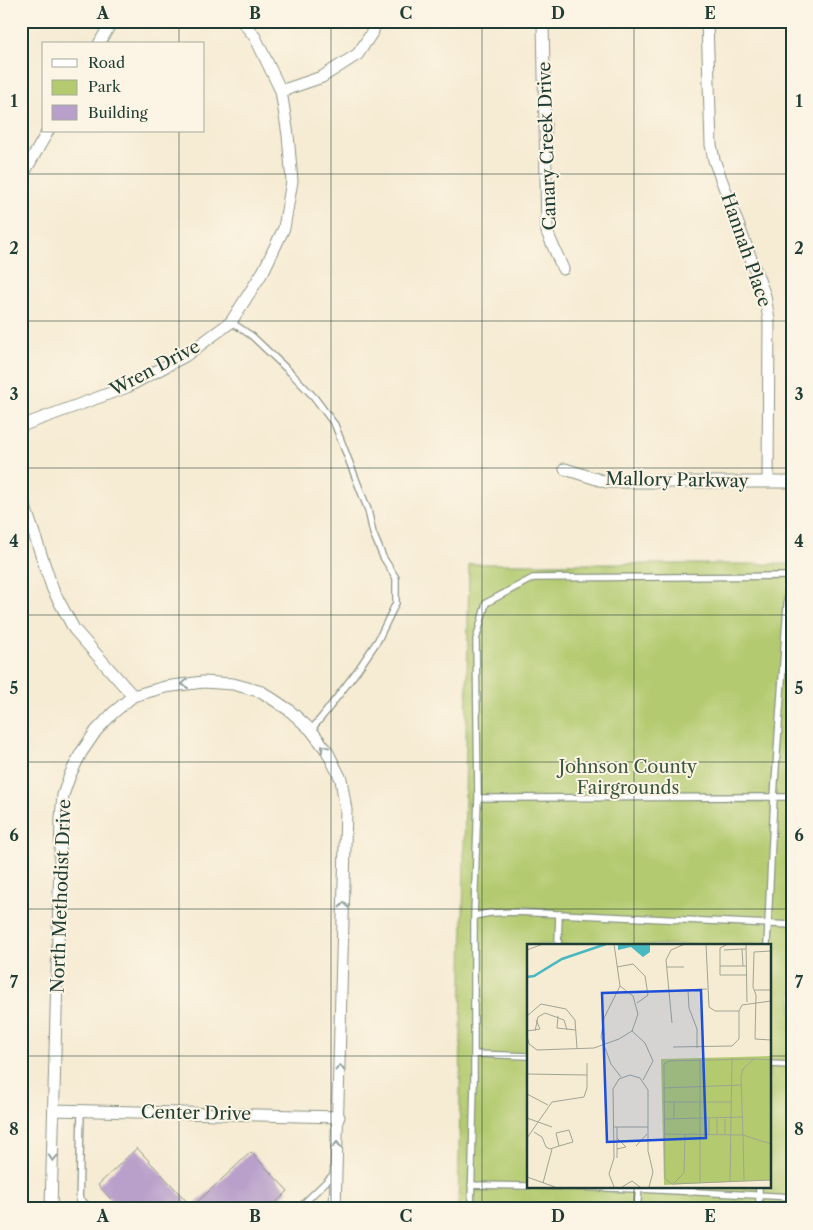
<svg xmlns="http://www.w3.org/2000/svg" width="813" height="1230" font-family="'Libre Caslon Text',serif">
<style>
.green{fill:#b3ca6f;stroke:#698452;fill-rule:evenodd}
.building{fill:#b9a0ca}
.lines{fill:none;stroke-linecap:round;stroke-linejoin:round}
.lane-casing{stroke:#8a9484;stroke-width:8}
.street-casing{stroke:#8a9484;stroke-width:13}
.lane{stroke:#fff;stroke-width:5.5}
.street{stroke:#fff;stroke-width:11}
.oneway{stroke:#8f9e9a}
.grid{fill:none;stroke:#1f3d34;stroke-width:1;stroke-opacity:0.55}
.labels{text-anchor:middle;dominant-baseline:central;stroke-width:4;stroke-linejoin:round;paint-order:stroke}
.street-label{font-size:18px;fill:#1f3d34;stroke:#fcf5e5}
.park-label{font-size:18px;fill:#3d5940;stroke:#fcf5e5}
.inset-river{fill:none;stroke:#49b8c1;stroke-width:2.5}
.inset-road{fill:none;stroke:#a0a593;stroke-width:1}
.view{fill:#1d4ed8;fill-opacity:0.15;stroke:#1d4ed8;stroke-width:2.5}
.inset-edge{fill:none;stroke:#1f3d34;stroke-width:2.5}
.neatline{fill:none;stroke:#1f3d34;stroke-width:2}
.grid-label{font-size:16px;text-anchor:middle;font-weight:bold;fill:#1f3d34}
</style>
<rect width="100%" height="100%" fill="#fcf5e5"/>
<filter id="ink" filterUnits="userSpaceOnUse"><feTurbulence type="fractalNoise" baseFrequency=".02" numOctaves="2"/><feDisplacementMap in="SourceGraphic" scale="10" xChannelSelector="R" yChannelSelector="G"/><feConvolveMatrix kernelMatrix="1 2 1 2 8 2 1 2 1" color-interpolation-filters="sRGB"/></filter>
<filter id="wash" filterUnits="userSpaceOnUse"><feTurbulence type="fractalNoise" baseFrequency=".0096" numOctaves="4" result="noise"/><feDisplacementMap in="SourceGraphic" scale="20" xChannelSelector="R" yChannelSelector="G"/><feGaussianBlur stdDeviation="1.12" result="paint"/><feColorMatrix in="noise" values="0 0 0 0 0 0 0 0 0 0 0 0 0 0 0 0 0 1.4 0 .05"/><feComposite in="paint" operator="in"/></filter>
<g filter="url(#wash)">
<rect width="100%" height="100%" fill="#f6ebd3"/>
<path class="green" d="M469,564H792V1209H458ZM528,945H769V1186H528Z"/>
<g id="blocks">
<path class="building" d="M137,1148L192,1207L251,1152L288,1191L269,1209H120L98,1185Z"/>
</g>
</g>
<g filter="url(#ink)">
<use href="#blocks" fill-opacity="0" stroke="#8a9484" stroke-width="1"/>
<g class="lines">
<defs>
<path id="lane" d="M231,322L252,336L291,373L314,397L335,425L368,510L373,533L383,557L396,578V603L378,640L357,671L325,713L311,730
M478,798L792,797
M474,916L490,913L516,912L792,925
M558,945L559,914
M767,945L774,797L789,576
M474,1054L528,1056
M769,1064L792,1065
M471,1185L528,1186
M541,1186L639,1189L792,1197
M79,1198L91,1209
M79,1209L81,1110
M298,1209L335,1173
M471,1209L474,1083V916L478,798L476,640L486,603L533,578L792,576
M637,1209L639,1189
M759,1209V1186"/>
<path id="street" d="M543,21L547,232L563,269
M707,21L711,145L714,160L765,296L769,320L768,482
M99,44L112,21
M281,91L322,77L358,54L373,31L375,21
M21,178L48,131
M21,426L127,387L185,356L231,322L264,270L284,228L292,181L288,135L281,91L255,37L242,21
M565,469L606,482H792
M21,495L53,590L74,629L133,696
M54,1110L339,1117
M51,1209L61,818L63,795L70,775L81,753L96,731L113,713L133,696L165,687L203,682L233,684L262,692L289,710L311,730L327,751L341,779L346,810L335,1209"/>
</defs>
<use href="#lane" class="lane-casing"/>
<use href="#street" class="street-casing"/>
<use href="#lane" class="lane"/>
<use href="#street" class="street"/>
</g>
<defs><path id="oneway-chevron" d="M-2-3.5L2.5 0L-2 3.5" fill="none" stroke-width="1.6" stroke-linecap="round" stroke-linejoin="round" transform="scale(1.25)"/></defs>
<g class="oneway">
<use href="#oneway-chevron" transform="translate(185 684) rotate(173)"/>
<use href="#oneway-chevron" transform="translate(324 748) rotate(-124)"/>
<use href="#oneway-chevron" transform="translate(344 905) rotate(-89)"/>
<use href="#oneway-chevron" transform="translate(340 1068) rotate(-89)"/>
<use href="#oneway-chevron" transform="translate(337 1145) rotate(-88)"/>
<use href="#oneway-chevron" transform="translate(53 1158) rotate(92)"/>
</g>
</g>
<path class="grid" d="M179,21V44M331,21V1209M482,21V1209M634,21V945M179,131V1209M21,174H792M21,321H792M21,468H792M21,615H792M21,762H792M21,909H792M21,1056H528M769,1056H792M634,1186V1209"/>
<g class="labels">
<g class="street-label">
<text transform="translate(547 146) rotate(-92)">Canary Creek Drive</text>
<text transform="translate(746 250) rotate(71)">Hannah Place</text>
<text transform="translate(155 368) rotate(-28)">Wren Drive</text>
<text transform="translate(677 480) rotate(1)">Mallory Parkway</text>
<text transform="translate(61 896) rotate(-88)">North Methodist Drive</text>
<text transform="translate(196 1113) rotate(1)">Center Drive</text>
</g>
<g class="park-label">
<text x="628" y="767">Johnson County<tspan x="628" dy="21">Fairgrounds</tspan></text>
</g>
</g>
<g transform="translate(527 944)">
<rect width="244" height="244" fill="#f6ebd3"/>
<path d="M244,112V236L137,241L134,115Z" fill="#b3ca6f"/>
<path d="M91,0H123V8L116,13L104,3L91,6Z" fill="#49b8c1"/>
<path class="inset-river" d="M0,33L7,32L35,15L79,0"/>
<path class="inset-road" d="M87,0L93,42L77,74L74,93L84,120L94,133M179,0L182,63L188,67H212M219,0L220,58M0,6L16,0M197,6L215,5M244,7L227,8L226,43L229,51L228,95L244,96M193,22V4L201,0M216,22L215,5H219M219,22H193V31H219M90,23L106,20L118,32L121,51L110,59M140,23H157M161,46L162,64L170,85V104M228,46H244M141,47L180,45M0,72L14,60L39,65L48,76L50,105M31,72L30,84L49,86M145,79L139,16L144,6L158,0M0,87L13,85L9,76M8,87L11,73L18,69L37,76L40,86M105,87L118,99L126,117L116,136M0,92L2,100L10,106L67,104L92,95L105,87L111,70L106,52L93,42M146,103L205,102L212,95V67L215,61L244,57M227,115L142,117L137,120L138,235L145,240L244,236M244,116L227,115L216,125L214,133L216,191L244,200M0,130L60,131M136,144L214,141M0,150L21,161M147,157V175M136,158H204M0,174L25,183M138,175L216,173M198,175V191M87,183H121M90,183V214M7,188L15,193L19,203L23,205L32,202L29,189L42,186L46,198L32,202M137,190L216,191L217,236M182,191V175M190,191V175M0,194L25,158L57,153L60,144V119M90,194L99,203L90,205M109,202L120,190M0,233L28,243M203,237L205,114M16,239L25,205M147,239L157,229L158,190M173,239V115M87,243L82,230L87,214L86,145L92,135L103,131L113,134L121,146V207L126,228L122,243M95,243L105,237L113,243"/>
<path class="view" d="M174,46L179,194L80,198L75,49Z"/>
<rect width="244" height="244" class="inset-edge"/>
</g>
<rect width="813" height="1230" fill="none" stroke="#fcf5e5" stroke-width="55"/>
<rect x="42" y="42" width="162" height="90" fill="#fcf5e5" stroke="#a4ab9e"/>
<rect x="52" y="59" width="25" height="8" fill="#ffffff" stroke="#a4ab9e"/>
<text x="88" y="68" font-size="15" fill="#1f3d34">Road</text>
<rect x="52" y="80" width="25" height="15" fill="#b3ca6f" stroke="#a4ab9e"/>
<text x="88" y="92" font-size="15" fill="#1f3d34">Park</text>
<rect x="52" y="105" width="25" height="15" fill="#b9a0ca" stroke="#a4ab9e"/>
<text x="88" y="118" font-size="15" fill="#1f3d34">Building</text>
<rect x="28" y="28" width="758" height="1174" class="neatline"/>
<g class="grid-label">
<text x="103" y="19">A</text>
<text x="255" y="19">B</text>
<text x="406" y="19">C</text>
<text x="558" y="19">D</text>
<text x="710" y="19">E</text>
<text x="14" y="107">1</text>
<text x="799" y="107">1</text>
<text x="14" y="254">2</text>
<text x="799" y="254">2</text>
<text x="14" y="400">3</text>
<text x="799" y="400">3</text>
<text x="14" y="547">4</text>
<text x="799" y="547">4</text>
<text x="14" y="694">5</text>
<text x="799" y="694">5</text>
<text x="14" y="841">6</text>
<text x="799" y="841">6</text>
<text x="14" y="988">7</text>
<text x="799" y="988">7</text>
<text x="14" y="1135">8</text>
<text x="799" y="1135">8</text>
<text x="103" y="1222">A</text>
<text x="255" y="1222">B</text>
<text x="406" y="1222">C</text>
<text x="558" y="1222">D</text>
<text x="710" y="1222">E</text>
</g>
</svg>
